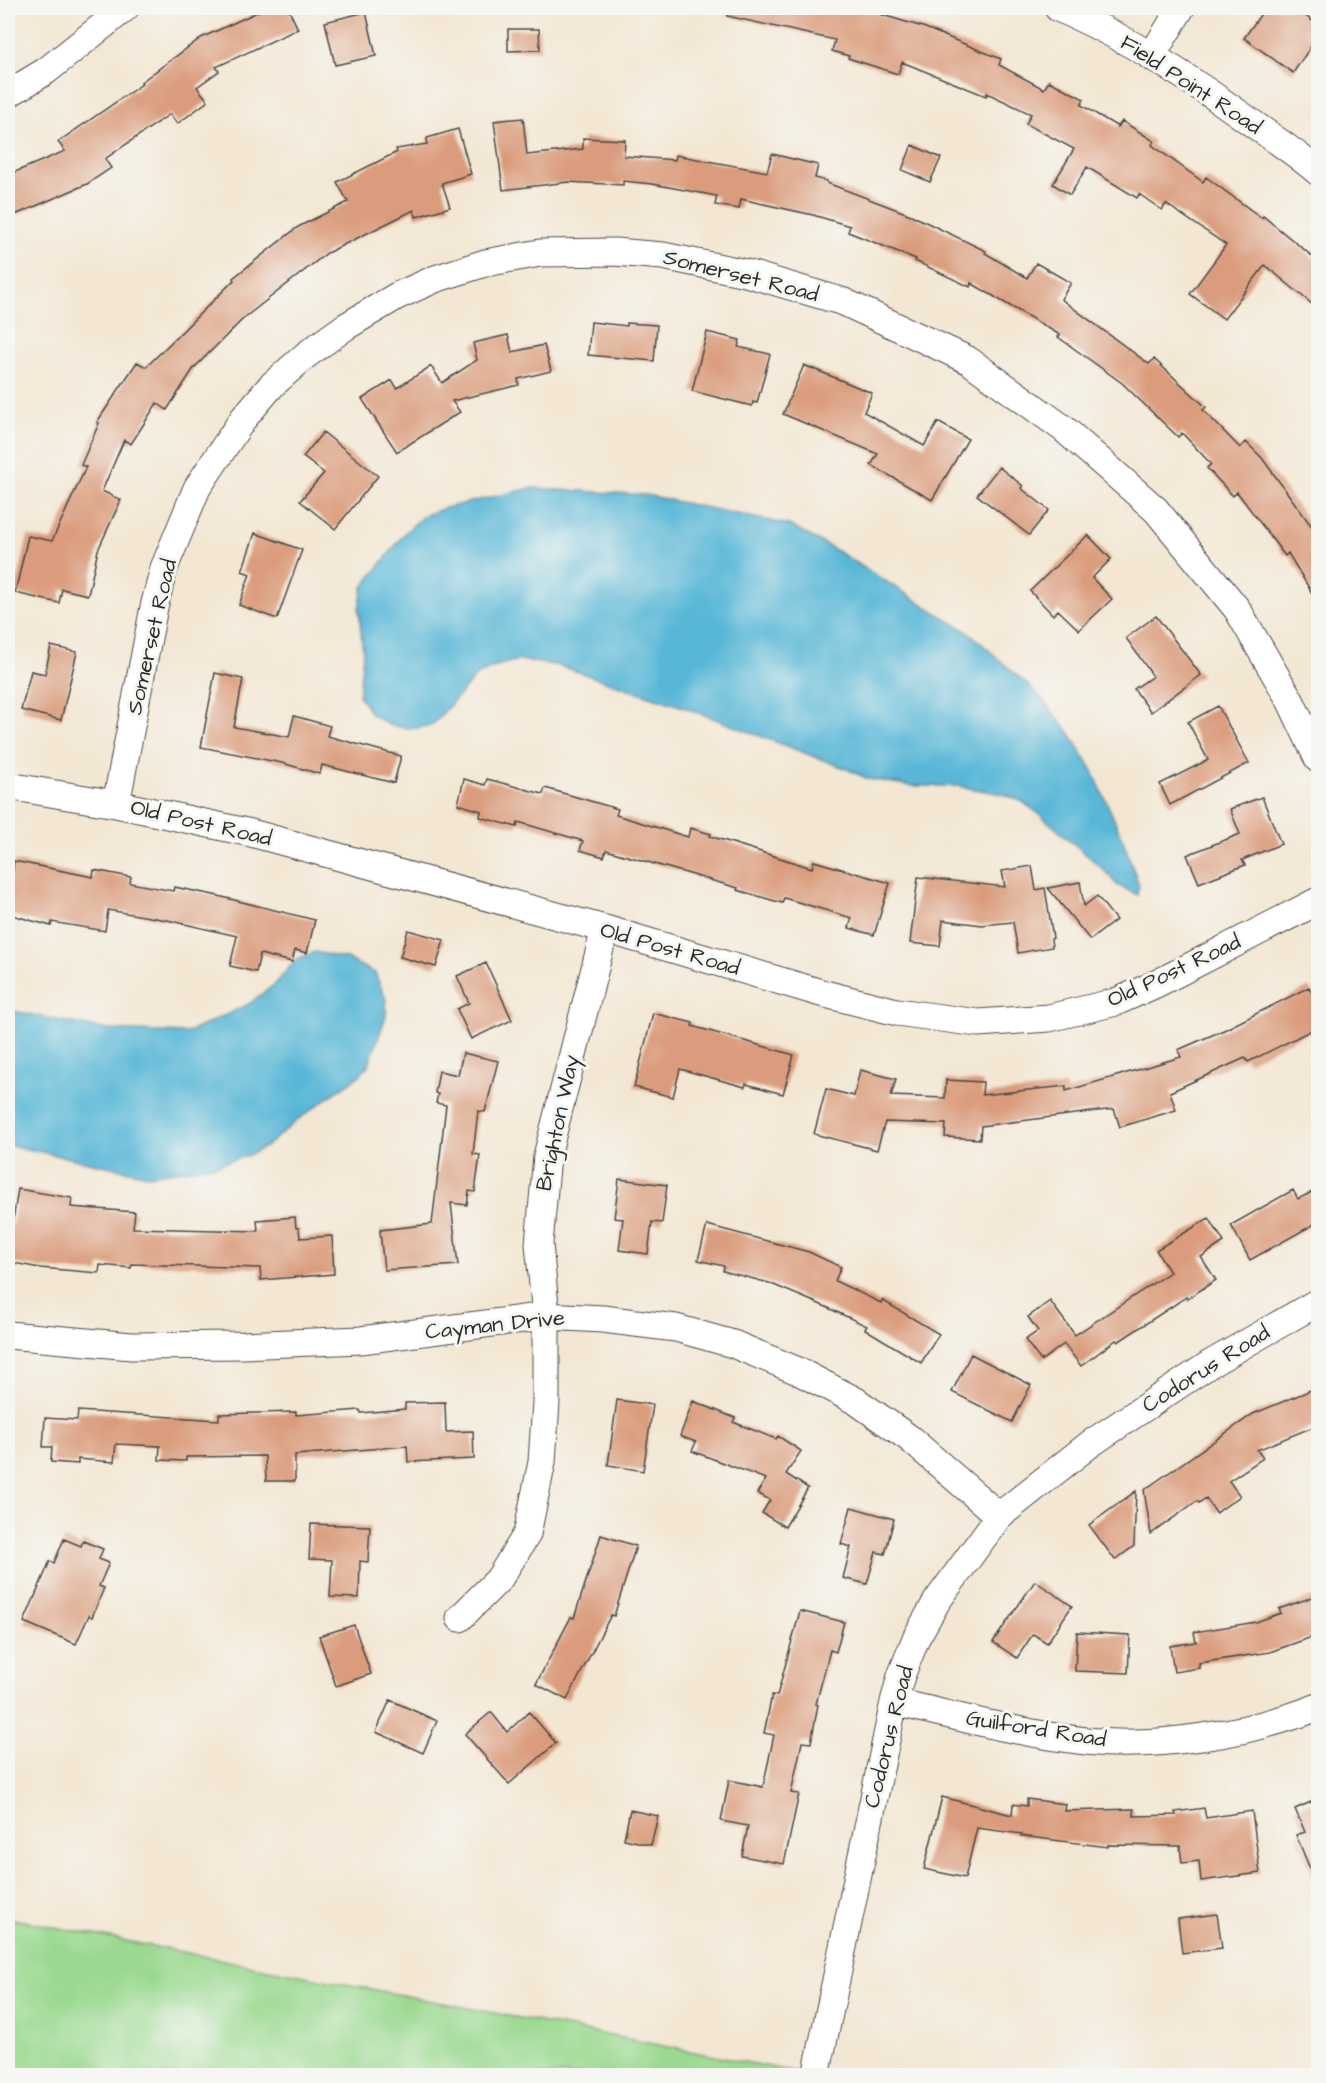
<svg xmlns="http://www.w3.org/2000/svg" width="1326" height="2083" font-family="'Architects Daughter',sans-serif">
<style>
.green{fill:#9ad98f;stroke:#62825d;stroke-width:1.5}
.water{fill:#59b7d7;stroke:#427181;stroke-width:1.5}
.building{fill:#da9c7b}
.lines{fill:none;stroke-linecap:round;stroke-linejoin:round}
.minor-casing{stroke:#494744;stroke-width:29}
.minor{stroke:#fff;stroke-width:27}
.labels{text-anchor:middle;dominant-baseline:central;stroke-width:6;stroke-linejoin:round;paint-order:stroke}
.street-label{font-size:22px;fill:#2b2b2b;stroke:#f6f6f2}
</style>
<rect width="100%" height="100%" fill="#f6f6f2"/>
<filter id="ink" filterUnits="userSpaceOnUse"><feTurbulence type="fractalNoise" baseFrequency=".0167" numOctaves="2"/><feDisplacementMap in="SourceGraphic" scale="12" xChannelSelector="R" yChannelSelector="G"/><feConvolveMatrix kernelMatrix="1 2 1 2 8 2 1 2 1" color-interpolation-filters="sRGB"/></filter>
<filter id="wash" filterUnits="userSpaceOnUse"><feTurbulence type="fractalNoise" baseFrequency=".008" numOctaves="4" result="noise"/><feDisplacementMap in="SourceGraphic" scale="24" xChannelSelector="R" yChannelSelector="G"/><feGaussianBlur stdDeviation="1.35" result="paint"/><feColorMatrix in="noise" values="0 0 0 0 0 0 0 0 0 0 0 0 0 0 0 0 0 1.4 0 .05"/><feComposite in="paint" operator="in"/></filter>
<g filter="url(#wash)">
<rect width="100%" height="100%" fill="#f3e7d3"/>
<path class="green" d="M8,1918L801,2073V2075H8Z"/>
<path class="water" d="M531,488L646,495L789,525L832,548L971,634L1040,696L1068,731L1092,769L1121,835L1139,885L1137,895L1117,885L1103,869L1038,813L1021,801L1003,794L957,786H912L868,779L847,769L686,708L560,666L518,660L496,666L477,675L432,725L411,729L389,725L371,714L359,695L363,653L359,609L363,587L406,532L423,516L445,508Z
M315,952L347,959L375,973L386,1000V1016L369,1064L360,1075L304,1115L265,1147L249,1155L217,1165L148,1175L8,1145V1010L108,1030L187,1033L249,1004L276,983L297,959Z"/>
<g id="blocks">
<path class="building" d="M266,8H288L298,29L216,67L219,71L197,87L208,101L177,124L170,114L105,159L111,168L87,184L8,218V175L65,151L58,142L142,84L141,82L201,38Z
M728,8H859L923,27L1001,59L999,65L1044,89L1049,81L1084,99L1081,105L1118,127L1122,121L1154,141L1152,145L1203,182L1206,177L1262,218L1263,216L1318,261V309L1265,265L1224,319L1190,294L1226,245L1166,204L1162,210L1139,194L1137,198L1087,167L1070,195L1053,184L1074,149L1026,124L1031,114L987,93L986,96L902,62L898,74L848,58L849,56L832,51L835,40L727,16Z
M1265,8H1294L1318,25V36L1293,73L1244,38Z
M366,12L376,56L335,65L325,22Z
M508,29H539L540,50L508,51Z
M523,118L527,155L583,149V138L625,140L624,156L675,160L676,155L767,172L772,154L818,165L815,178L827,181V183L911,215L986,251L985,253L1027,278L1036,263L1071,283L1061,299L1149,364L1154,359L1206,407L1203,410L1240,448L1246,442L1262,458L1318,535V603L1288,553L1285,556L1237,492L1233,496L1207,468L1211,464L1182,433L1178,437L1122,383L1058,337L1060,335L971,283L970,287L915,261L916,259L848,232L850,226L813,215L741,199L739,209L715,205L717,196L652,184L623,181V185L568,182L503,190L494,121Z
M458,129L471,174L442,183L450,207L416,217L414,210L327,253L244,318L194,368L167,410L157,403L131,444L124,440L102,491L121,500L98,550L88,595L62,589L59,603L15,593L28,536L52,541L86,467L81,465L99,423L97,422L137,362L146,367L234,280L233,278L298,227L348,202L337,182L397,152L396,149L427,144V138Z
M912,145L941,158L930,182L902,170Z
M591,322L627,326V323L657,325L654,361L588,355Z
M707,332L740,340L738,347L770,354L757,403L753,402L752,406L692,391Z
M508,335L512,352L544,345L551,371L518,379L519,385L452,401L460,412L397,452L362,399L392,380L397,388L431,366L442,383L477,360L473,343Z
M804,365L872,393L864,412L924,446L938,422L968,439L932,500L871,465L878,454L783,414Z
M323,432L378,476L335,529L300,501L324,473L303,457Z
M999,467L1023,486L1021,488L1049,510L1029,535L977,495Z
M255,533L302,550L277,619L239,605L250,574L242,571Z
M1088,535L1111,559L1092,578L1112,599L1079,630L1058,610L1053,615L1030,591Z
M1156,616L1201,675L1151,712L1134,689L1153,676L1126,638Z
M51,646L77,652L61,720L21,710L31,671L45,674Z
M215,673L243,679L234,727L289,737L294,716L330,726L327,736L401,756L394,783L322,765L320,774L282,763L201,747Z
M1218,706L1249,763L1170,805L1160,784L1208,760L1188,722Z
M464,779L485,785L487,779L543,794L545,788L618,809L616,815L688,837L690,828L711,834L710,836L812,868L814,861L890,883L874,935L849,928L852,918L784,898L782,903L737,890L738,888L606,850L604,857L580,850L583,841L518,822L517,827L480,817L481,811L458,804Z
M1262,797L1281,844L1242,860L1245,865L1199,883L1187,855L1240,834L1230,809Z
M14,861L93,877L94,870L131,877L130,883L173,891L174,887L214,895L315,920L307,953L295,950L292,962L260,954L256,972L230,966L237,936L167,920L108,910L105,931L52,922L51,926L8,914V869L13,870Z
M1032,866L1036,890L1045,888L1053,938L1051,939L1052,947L1018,953L1013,922L982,925L943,920L940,946L910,943L918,877L1005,887L1002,871Z
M1080,882L1084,906L1097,896L1116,920L1090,940L1048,888Z
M408,930L444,940L436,967L400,957Z
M486,963L512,1020L471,1039L457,1009L469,1003L457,976Z
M1309,987L1318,1006V1027L1248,1062L1245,1058L1170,1092L1176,1110L1120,1127L1114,1109L981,1126L980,1139L945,1137L946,1124L885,1122L877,1150L814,1134L826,1089L854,1096L860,1070L896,1079L891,1096L945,1098L946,1080L983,1082L982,1095L1066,1086V1091L1181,1057L1178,1050L1226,1029Z
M653,1013L693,1023L692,1026L794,1055L783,1094L746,1084L745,1087L680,1069L673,1097L634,1087Z
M463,1053L498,1061L485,1112L478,1111L473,1154L480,1155L475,1192L469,1191L467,1205L451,1203L458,1265L384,1270L380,1230L432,1224L446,1105L436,1103L438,1094L435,1093L439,1071L458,1075Z
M619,1179L667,1185L662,1223L652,1222L648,1254L619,1250L623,1219L614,1218Z
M18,1189L72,1198L71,1207L135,1212L133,1228L258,1231L257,1220L295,1217L296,1228H299L300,1238L332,1236L334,1274L261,1280L260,1268L132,1264L131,1268L100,1265L99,1273L40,1268L8,1262V1226L12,1227Z
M1318,1189V1222L1250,1260L1231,1225L1293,1190L1298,1199Z
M1209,1218L1224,1242L1201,1257L1216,1280L1187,1299L1186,1297L1118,1342L1116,1340L1081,1366L1064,1344L1041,1361L1025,1340L1038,1331L1028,1317L1050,1301L1075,1335L1170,1272L1156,1250Z
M707,1225L809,1252L841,1267L835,1281L881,1303L882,1300L939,1334L921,1363L865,1329L867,1326L824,1306L769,1283L723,1271L724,1266L698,1260Z
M971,1354L1031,1385L1012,1422L952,1392Z
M1318,1387V1425L1257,1450L1263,1458L1229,1481L1240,1496L1216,1513L1206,1498L1199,1503L1197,1501L1151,1534L1144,1490L1253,1414Z
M617,1400L653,1405L643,1471L608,1465Z
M693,1401L735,1418L733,1422L776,1439L778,1436L801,1451L786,1474L808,1488L785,1527L762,1513L770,1500L757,1493L766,1479L692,1451L696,1442L680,1436Z
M445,1402L446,1432L473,1431L474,1459L408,1462L407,1446L295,1455V1481H266L265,1456L186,1457V1461L159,1460L160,1446L116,1444L114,1462L78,1459V1464L51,1462L52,1447H43L45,1418L77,1420L78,1411L219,1420V1414L296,1412V1415L360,1410L361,1413L405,1409V1403Z
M1136,1491L1134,1546L1115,1560L1089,1525Z
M851,1507L894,1519L885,1554L876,1552L867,1584L843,1578L851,1547L841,1544Z
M311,1524L370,1526L368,1562L360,1561L359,1598L330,1597L332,1560L309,1559Z
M601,1535L636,1546L614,1616L611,1615L567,1700L536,1684L571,1617L574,1618Z
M64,1539L81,1546L83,1541L103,1549L99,1559L109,1563L99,1586L104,1588L92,1617L89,1615L76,1644L24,1622L50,1561L54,1563Z
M1035,1581L1072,1606L1047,1643L1033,1634L1017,1658L993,1642Z
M1318,1595V1635L1270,1652L1199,1663V1668L1174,1672L1170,1646L1196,1642L1194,1632L1256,1622L1281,1613L1279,1609Z
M800,1611L844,1622L836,1652L830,1650L816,1704L818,1705L811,1743L802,1742L791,1793L799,1794L784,1864L742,1856L748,1826L721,1821L729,1780L763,1787L774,1735L764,1733L772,1695L777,1696Z
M354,1625L371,1674L336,1686L319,1636Z
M1077,1632L1130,1635L1128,1673L1075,1671Z
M390,1700L437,1721L423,1753L376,1732Z
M491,1712L507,1732L529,1712L556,1743L509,1784L465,1734Z
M942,1797L1012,1815L1013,1804L1027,1806V1799L1065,1804L1064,1811L1134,1809V1816L1176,1815L1175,1812L1204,1808L1206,1818L1252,1811L1260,1873L1201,1881L1199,1861L1182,1863L1180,1846L1108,1845V1847L1021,1836L1022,1834L977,1828L965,1878L924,1869Z
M1318,1799V1888L1296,1835L1305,1832L1295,1809Z
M630,1810L658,1816L651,1845L624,1839Z
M1217,1914L1222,1948L1182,1953L1178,1919Z"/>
</g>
</g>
<g filter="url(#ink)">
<use href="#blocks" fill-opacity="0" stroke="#494744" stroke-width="1.5"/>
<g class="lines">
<defs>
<path id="minor" d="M1058,8C1129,38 1197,83 1259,128C1279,142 1300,156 1318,172
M1151,57L1181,8
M8,94L46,71L125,8
M8,786L116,804L251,833L605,929L821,993L897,1012L978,1023L1049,1018L1116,1002L1156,984L1318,901
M116,804L154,607L164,568L197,488L243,419L271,386L306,355L345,327L397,296L435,279L485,263L540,253L615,252L663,256L746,273L844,302L968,360L1064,429L1156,510L1237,609L1290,700L1318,759
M8,1335L132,1346L243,1345L361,1340L546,1316L603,1319L676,1328L733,1344L798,1371L856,1401L909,1438L999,1516
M460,1618L499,1579L527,1534L542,1462L546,1402V1316L539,1244L547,1156L605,929
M894,1702C957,1716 1021,1734 1086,1741C1157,1749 1252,1733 1318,1707
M816,2076L894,1702L901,1676L916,1638L937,1601L999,1516L1090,1444L1210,1364L1318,1302"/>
</defs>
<use href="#minor" class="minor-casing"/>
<use href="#minor" class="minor"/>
</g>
</g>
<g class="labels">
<g class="street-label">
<text transform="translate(1191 85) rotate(33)">Field Point Road</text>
<text transform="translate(741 276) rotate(14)">Somerset Road</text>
<text transform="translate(152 637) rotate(-77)">Somerset Road</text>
<text transform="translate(201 823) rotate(13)">Old Post Road</text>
<text transform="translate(670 949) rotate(16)">Old Post Road</text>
<text transform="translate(1174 971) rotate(-25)">Old Post Road</text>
<text transform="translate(558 1123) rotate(-78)">Brighton Way</text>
<text transform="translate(495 1325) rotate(-6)">Cayman Drive</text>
<text transform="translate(1206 1369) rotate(-32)">Codorus Road</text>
<text transform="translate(1036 1729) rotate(9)">Guilford Road</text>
<text transform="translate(889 1737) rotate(-76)">Codorus Road</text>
</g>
</g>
<rect width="1326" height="2083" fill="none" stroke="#f6f6f2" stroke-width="30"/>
</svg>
